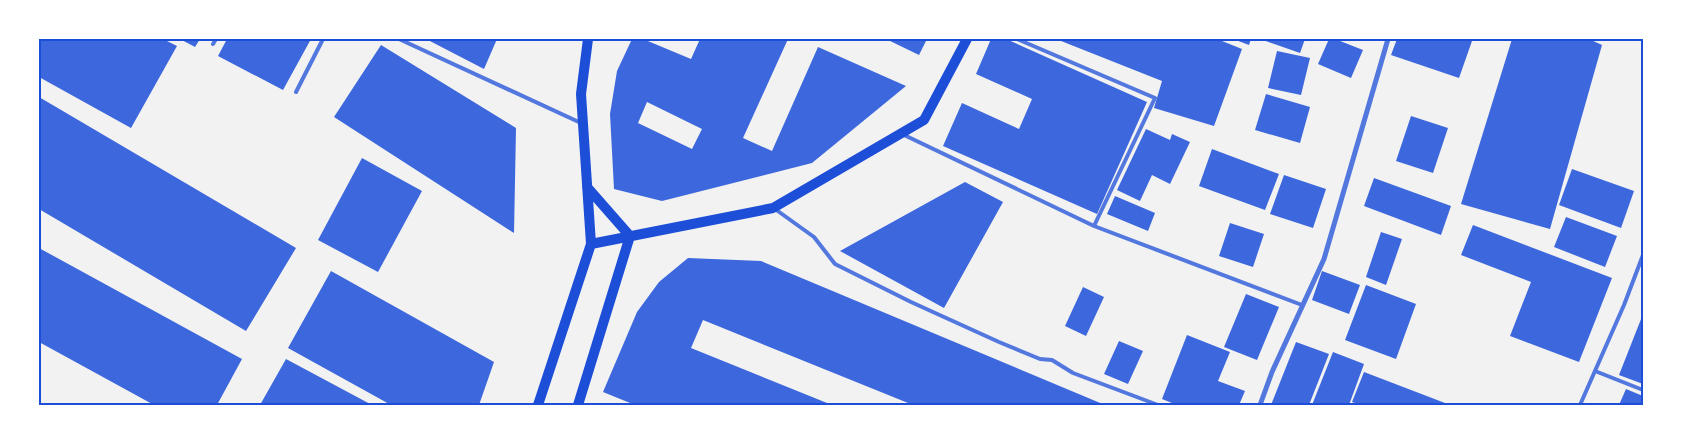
<svg xmlns="http://www.w3.org/2000/svg" width="1682" height="444" font-family="'Archivo Narrow',sans-serif">
<style>
.building{fill:#3d67dc;fill-rule:evenodd}
.lines{fill:none;stroke-linecap:round;stroke-linejoin:round}
.service{stroke:#5277de;stroke-width:4}
.minor{stroke:#5277de;stroke-width:5}
.secondary{stroke:#1d4ed8;stroke-width:10}
.neatline{fill:none;stroke:#1d4ed8;stroke-width:2}
</style>
<rect width="100%" height="100%" fill="#f2f2f2"/>
<path class="building" d="M39,39H163L177,46L131,128L39,77Z
M180,39H200L195,47Z
M227,39H311L283,90L218,56Z
M426,39H497L484,69Z
M632,39H643L691,59L700,39H788L743,138L772,151L818,47L906,86L812,163L662,201L614,189L610,114L617,71ZM647,102L702,129L692,149L638,123Z
M886,39H927L919,55Z
M991,39H1006L1147,102L1097,214L943,146L962,103L1019,129L1032,99L976,74Z
M1056,39H1217L1242,49L1214,126L1154,108L1162,81Z
M1233,39H1251L1249,45Z
M1260,39H1305L1300,53Z
M1329,39H1335L1363,50L1351,78L1318,64Z
M1397,39H1463L1472,41L1459,78L1391,55Z
M1512,39H1589L1602,45L1550,229L1461,204Z
M381,45L516,128L514,233L334,117Z
M1277,51L1310,58L1301,95L1268,88Z
M1266,94L1310,107L1300,143L1255,130Z
M39,97L296,248L246,331L39,209Z
M1411,116L1448,128L1433,173L1396,161Z
M1146,129L1170,140L1172,134L1190,142L1170,184L1152,175L1140,201L1117,190Z
M1212,149L1279,174L1265,210L1199,186Z
M362,158L422,191L378,272L318,240Z
M1572,169L1634,191L1621,228L1559,205Z
M1284,175L1326,189L1313,228L1270,214Z
M1374,178L1451,206L1441,235L1364,206Z
M965,182L1003,202L944,308L840,251Z
M1115,196L1155,213L1148,231L1107,214Z
M1566,217L1617,236L1605,267L1554,247Z
M1230,223L1264,234L1253,267L1219,256Z
M1473,225L1612,278L1579,362L1510,336L1531,282L1461,255Z
M1381,232L1402,239L1386,285L1366,277Z
M39,248L242,359L217,405H154L39,342Z
M688,258L761,261L1105,405H913L703,320L691,348L832,405H635L603,392L637,312L659,282Z
M331,271L494,362L479,405H391L288,348Z
M1322,271L1360,285L1349,314L1312,300Z
M1366,285L1416,304L1396,359L1345,340Z
M1083,287L1104,297L1086,336L1065,326Z
M1246,294L1279,307L1257,360L1224,347Z
M1643,314V384L1619,375Z
M1187,335L1230,352L1218,381L1245,391L1239,405H1177L1162,399Z
M1119,341L1143,351L1128,384L1104,374Z
M1296,342L1329,354L1309,405H1271Z
M1333,352L1364,364L1349,405H1312Z
M286,359L372,405H260Z
M1364,372L1445,403L1444,405H1361L1352,402Z
M1626,389L1643,396V405H1619Z"/>
<g class="lines">
<path class="service" d="M399,39L581,123
M213,44L216,39
M296,92L323,39
M902,134L1094,226L1155,98L1017,39
M775,209L814,237L835,264L911,302L999,342L1040,359L1052,360L1073,373L1158,405
M1094,226L1302,305
M1595,371L1643,390
M1580,405L1624,305L1643,255"/>
<path class="minor" d="M1260,405L1272,372L1324,259L1388,39"/>
<path class="secondary" d="M587,187L630,236
M591,244L773,208L924,120L967,39
M538,405L591,244L581,94L588,39
M578,405L630,236"/>
</g>
<rect width="1682" height="444" fill="none" stroke="#ffffff" stroke-width="80"/>
<rect x="40" y="40" width="1602" height="364" class="neatline"/>
</svg>
